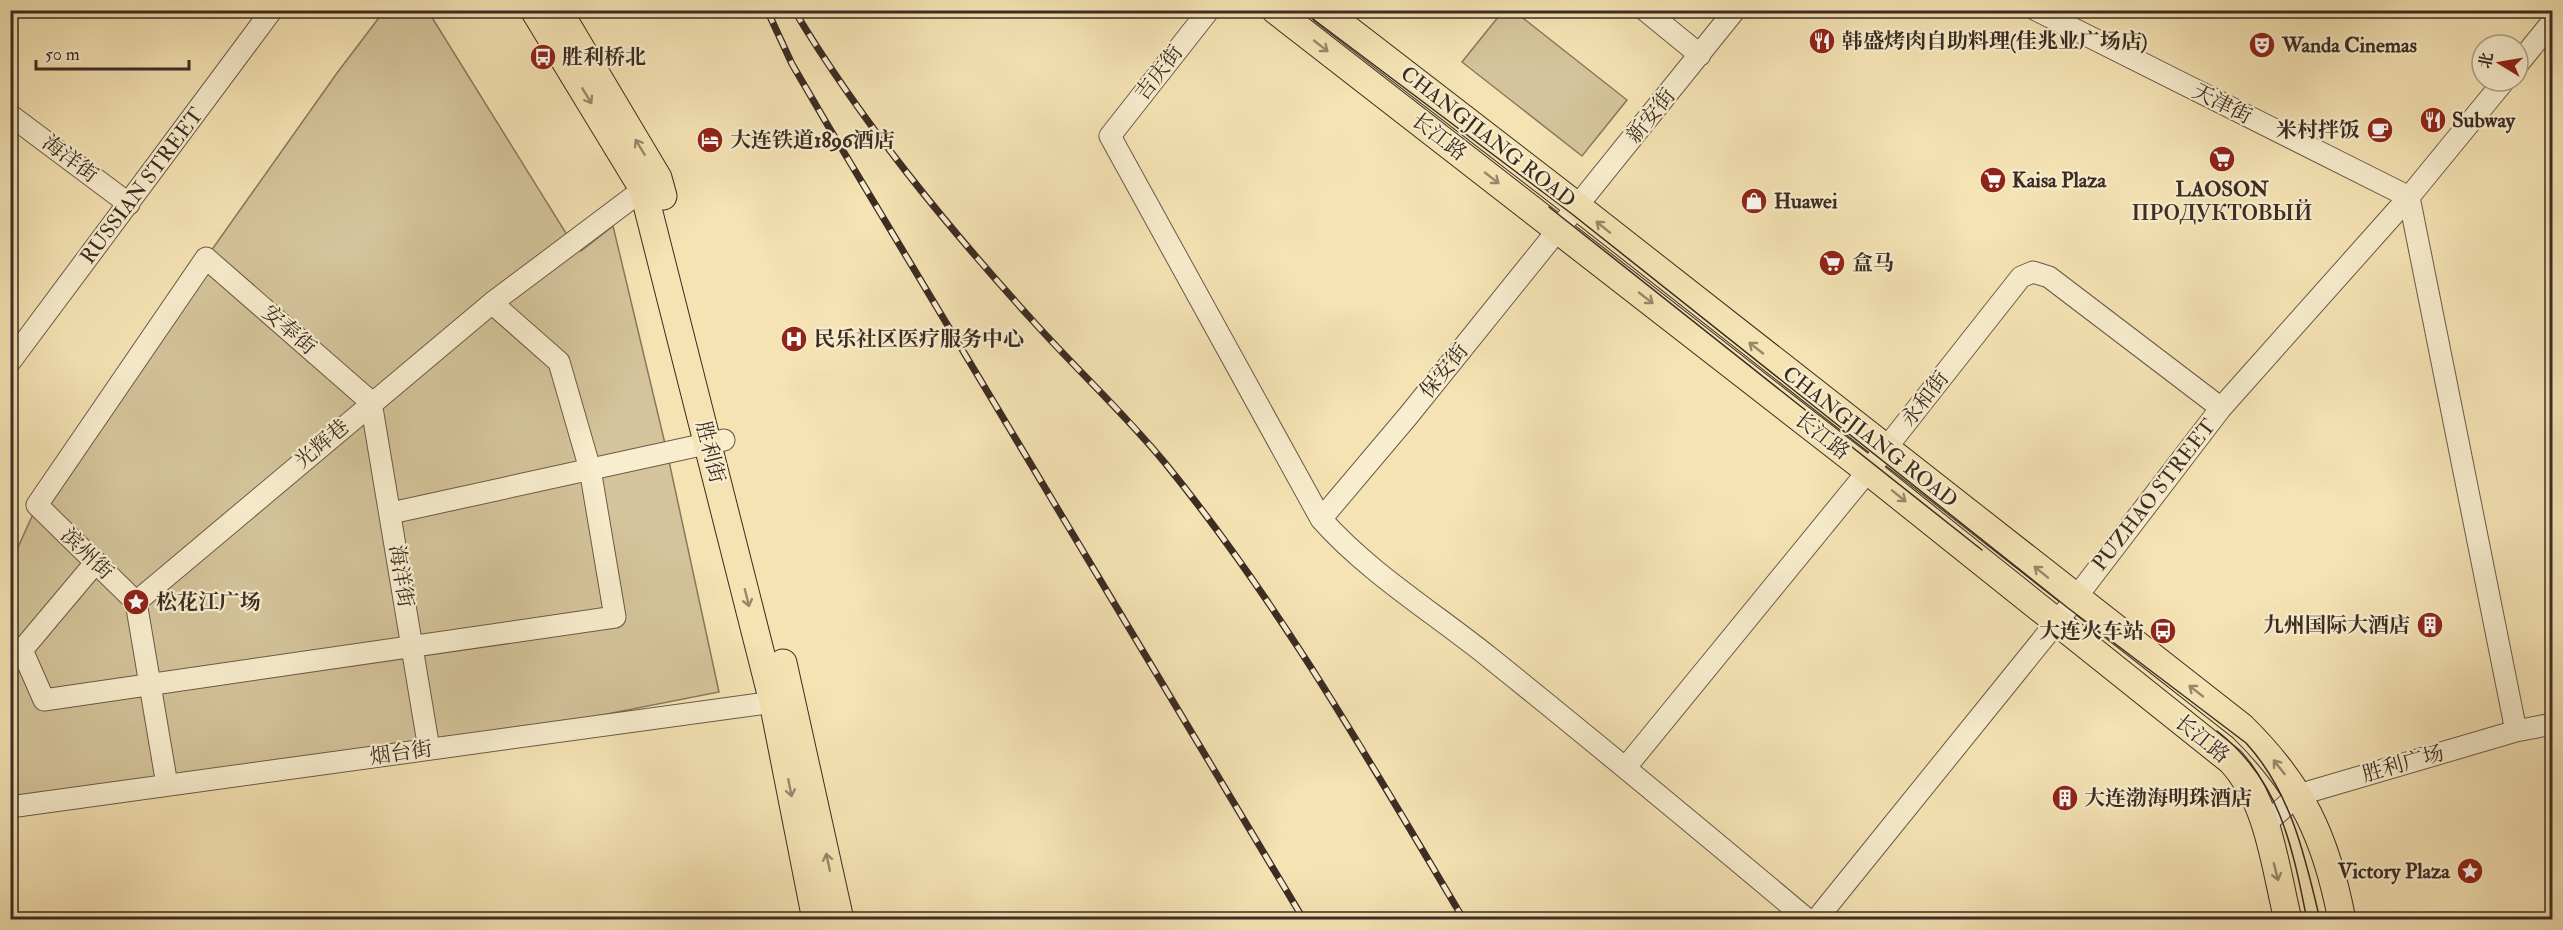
<svg xmlns="http://www.w3.org/2000/svg" width="2563" height="930" font-family="'IM FELL Double Pica','Noto Serif SC',serif">
<style>
.green{fill:#d5c49b;stroke:#88785f;stroke-width:1.5}
.lines{fill:none;stroke-linecap:round;stroke-linejoin:round}
.minor-casing{stroke:#6a5a47;stroke-width:23}
.major-casing{stroke:#3b2c23;stroke-width:29}
.minor{stroke:#f8edce;stroke-width:21}
.major{stroke:#f5e3b4;stroke-width:27}
.tram{stroke:#3b2c23;stroke-width:1.5}
.rail-casing{stroke:#3b2c23;stroke-width:7}
.rail{stroke:#f8edce;stroke-width:4.5;stroke-dasharray:14;stroke-linecap:butt}
.oneway{stroke:#98886c}
.labels{text-anchor:middle;dominant-baseline:central;stroke-width:4.5;stroke-linejoin:round;paint-order:stroke}
.poi-label{font-size:21px;font-weight:bold;fill:#3b2c23;stroke:#f8edce;text-anchor:start}
.street-label{font-size:21px;fill:#3b2c23;stroke:#f8edce}
</style>
<rect width="100%" height="100%" fill="#f5e3b4"/>
<filter id="stains"><feTurbulence type="fractalNoise" baseFrequency=".00333" numOctaves="4"/><feColorMatrix values="0 0 0 0 .2 0 0 0 0 .09 0 0 0 0 .02 0 0 0 .5 -.17"/></filter>
<radialGradient id="worn" r=".72"><stop offset=".6" stop-color="#630" stop-opacity="0"/><stop offset="1" stop-color="#630" stop-opacity=".3"/></radialGradient>
<path class="green" d="M384,11H428L572,243L581,251L613,226L667,452L719,692L429,749L11,807V563L37,505L206,258L337,73Z
M1503,11H1514L1627,100L1582,156L1462,62Z"/>
<g class="lines">
<defs>
<path id="minor" d="M1209,10L1110,136L1321,519C1369,573 1433,612 1489,657C1596,743 1702,831 1808,920
M1645,10L1700,55
M2036,10L2409,197L2516,731
M2518,64L2552,22
M10,115L129,204
M10,362L272,10
M391,513L724,440
M1321,519L1408,416L1735,10
M96,562L22,650L44,700L615,617L590,469L559,362L492,303
M136,602L37,505L206,258L371,402L429,749
M136,602L492,303L653,182
M136,602L167,785
M1626,767L1868,471L2021,277L2033,272L2049,277L2221,408
M10,807L788,700
M2264,825L2298,795L2516,731L2552,724
M1816,920L2068,608L2221,408L2409,197L2504,81"/>
<path id="major" d="M534,10L643,189L773,702L816,920
M558,10L658,178L663,196
M1275,10L1868,471L2231,761C2269,802 2275,867 2288,920
M1323,10L1577,206L2242,727C2302,786 2326,837 2342,920
M783,663L840,920"/>
</defs>
<use href="#minor" class="minor-casing"/>
<use href="#major" class="major-casing"/>
<use href="#minor" class="minor"/>
<use href="#major" class="major"/>
<path class="tram" d="M1301,10L1572,214L2068,608L2246,743C2291,792 2305,856 2320,920
M1549,207L1982,550
M2217,731C2280,780 2292,845 2307,920"/>
<defs>
<path id="rail" d="M767,10L792,64L827,124L1304,920
M794,10C862,123 945,224 1033,321C1076,369 1124,413 1165,463C1280,604 1371,764 1464,920"/>
</defs>
<use href="#rail" class="rail-casing"/>
<use href="#rail" class="rail"/>
</g>
<defs><path id="oneway-shaft" d="M-6 0H5M1.5-3L5.5 0L1.5 3" fill="none" stroke-width="1.6" stroke-linecap="round" stroke-linejoin="round" transform="scale(1.5)"/></defs>
<g class="oneway">
<use href="#oneway-shaft" transform="translate(1321 46) rotate(38)"/>
<use href="#oneway-shaft" transform="translate(587 96) rotate(59)"/>
<use href="#oneway-shaft" transform="translate(640 147) rotate(-121)"/>
<use href="#oneway-shaft" transform="translate(1492 178) rotate(38)"/>
<use href="#oneway-shaft" transform="translate(1603 227) rotate(-141)"/>
<use href="#oneway-shaft" transform="translate(1646 298) rotate(38)"/>
<use href="#oneway-shaft" transform="translate(1756 348) rotate(-142)"/>
<use href="#oneway-shaft" transform="translate(1899 496) rotate(39)"/>
<use href="#oneway-shaft" transform="translate(2041 572) rotate(-141)"/>
<use href="#oneway-shaft" transform="translate(747 598) rotate(76)"/>
<use href="#oneway-shaft" transform="translate(2196 691) rotate(-142)"/>
<use href="#oneway-shaft" transform="translate(2279 767) rotate(-128)"/>
<use href="#oneway-shaft" transform="translate(790 788) rotate(79)"/>
<use href="#oneway-shaft" transform="translate(828 862) rotate(-102)"/>
<use href="#oneway-shaft" transform="translate(2276 872) rotate(76)"/>
</g>
<defs>
<symbol id="restaurant-disc" viewBox="-11 -11 22 22"><circle r="9.5" fill="#8f2418" stroke="#f8edce"/><path d="M-5-6h1v4h1v-4h1v4h1v-4h1v5L-1.5 .5V6h-2V.5L-5-1ZM5-6V6H3V1.5H1.5Q1.5-4 5-6Z" fill="#fff"/></symbol>
<symbol id="theatre-disc" viewBox="-11 -11 22 22"><circle r="9.5" fill="#8f2418" stroke="#f8edce"/><path d="M-5-5.5Q0-4 5-5.5V0Q5 5 0 6Q-5 5-5 0ZM-3.3-2.5H-1v1.5H-3.3ZM1-2.5H3.3v1.5H1ZM-2.8 1Q0 5.5 2.8 1Z" fill="#fff"/></symbol>
<symbol id="bus-disc" viewBox="-11 -11 22 22"><circle r="9.5" fill="#8f2418" stroke="#f8edce"/><path d="M-5-6H5V4H4V6H2V4H-2V6H-4V4H-5ZM-3.5-4V0h7V-4ZM-3.5 1.2v1.5H-2V1.2ZM2 1.2v1.5H3.5V1.2Z" fill="#fff"/></symbol>
<symbol id="cafe-disc" viewBox="-11 -11 22 22"><circle r="9.5" fill="#8f2418" stroke="#f8edce"/><path d="M-5.5-4.5H6V0H3Q3 3.5 0 3.5H-2.5Q-5.5 3.5-5.5 0ZM3-3.2v2h1.7v-2ZM-6 4.5H4V6H-6Z" fill="#fff"/></symbol>
<symbol id="hotel-disc" viewBox="-11 -11 22 22"><circle r="9.5" fill="#8f2418" stroke="#f8edce"/><path d="M-6-4.5h1.5V1H6V5H4.5V3h-9V5H-6ZM-4 0a1.8 1.8 0 1 1 3.6 0ZM.5 0V-2.5h3Q6-2.5 6 0Z" fill="#fff"/></symbol>
<symbol id="supermarket-disc" viewBox="-11 -11 22 22"><circle r="9.5" fill="#8f2418" stroke="#f8edce"/><path d="M-6-5.5h2.5l.6 2H6L4.5 2H-2.5L-4.4-4H-6ZM-1.5 3.2a1.3 1.3 0 1 0 .1 0ZM3 3.2a1.3 1.3 0 1 0 .1 0Z" fill="#fff"/></symbol>
<symbol id="shop-disc" viewBox="-11 -11 22 22"><circle r="9.5" fill="#8f2418" stroke="#f8edce"/><path d="M-5-2.5h2.3a2.7 3.5 0 0 1 5.4 0H5L5.5 6h-11ZM-1.5-2.5h3a1.5 2.3 0 0 0-3 0Z" fill="#fff"/></symbol>
<symbol id="hospital-disc" viewBox="-11 -11 22 22"><circle r="9.5" fill="#8f2418" stroke="#f8edce"/><path d="M-5-5h3v3.5h4V-5h3V5h-3V1.5h-4V5h-3Z" fill="#fff"/></symbol>
<symbol id="sight-disc" viewBox="-11 -11 22 22"><circle r="9.5" fill="#8f2418" stroke="#f8edce"/><path d="M0-6L1.8-2.2L6-1.7L2.9 1.2L3.7 5.4L0 3.3L-3.7 5.4L-2.9 1.2L-6-1.7L-1.8-2.2Z" fill="#fff"/></symbol>
<symbol id="building-disc" viewBox="-11 -11 22 22"><circle r="9.5" fill="#8f2418" stroke="#f8edce"/><path d="M-4-6H4V6H1V3H-1V6H-4ZM-2.5-4.3h1.7v1.8h-1.7ZM.8-4.3h1.7v1.8H.8ZM-2.5-1h1.7V.8h-1.7ZM.8-1h1.7V.8H.8Z" fill="#fff"/></symbol>
</defs>
<g fill-rule="evenodd">
<use href="#restaurant-disc" x="1807" y="26" width="30" height="30"/>
<use href="#theatre-disc" x="2247" y="30" width="30" height="30"/>
<use href="#bus-disc" x="528" y="42" width="30" height="30"/>
<use href="#restaurant-disc" x="2418" y="105" width="30" height="30"/>
<use href="#cafe-disc" x="2365" y="115" width="30" height="30"/>
<use href="#hotel-disc" x="695" y="125" width="30" height="30"/>
<use href="#supermarket-disc" x="2207" y="144" width="30" height="30"/>
<use href="#supermarket-disc" x="1978" y="165" width="30" height="30"/>
<use href="#shop-disc" x="1739" y="186" width="30" height="30"/>
<use href="#supermarket-disc" x="1817" y="248" width="30" height="30"/>
<use href="#hospital-disc" x="779" y="324" width="30" height="30"/>
<use href="#sight-disc" x="121" y="587" width="30" height="30"/>
<use href="#building-disc" x="2415" y="610" width="30" height="30"/>
<use href="#bus-disc" x="2148" y="616" width="30" height="30"/>
<use href="#building-disc" x="2050" y="783" width="30" height="30"/>
<use href="#sight-disc" x="2455" y="856" width="30" height="30"/>
</g>
<g class="labels">
<g class="poi-label">
<text x="1842" y="41">韩盛烤肉自助料理(佳兆业广场店)</text>
<text x="2282" y="45">Wanda Cinemas</text>
<text x="562" y="57">胜利桥北</text>
<text x="2452" y="120">Subway</text>
<text x="2360" y="130" text-anchor="end">米村拌饭</text>
<text x="730" y="140">大连铁道1896酒店</text>
<text x="2012" y="180">Kaisa Plaza</text>
<text x="2222" y="189" text-anchor="middle">LAOSON<tspan x="2222" dy="24">ПРОДУКТОВЫЙ</tspan></text>
<text x="1774" y="201">Huawei</text>
<text x="1852" y="263">盒马</text>
<text x="814" y="339">民乐社区医疗服务中心</text>
<text x="156" y="602">松花江广场</text>
<text x="2410" y="625" text-anchor="end">九州国际大酒店</text>
<text x="2144" y="631" text-anchor="end">大连火车站</text>
<text x="2084" y="798">大连渤海明珠酒店</text>
<text x="2450" y="871" text-anchor="end">Victory Plaza</text>
</g>
<g class="street-label">
<text transform="translate(1159 73) rotate(-52)">吉庆街</text>
<text transform="translate(2222 104) rotate(27)">天津街</text>
<text transform="translate(1651 116) rotate(-51)">新安街</text>
<text transform="translate(1439 137) rotate(38)">长江路</text>
<text transform="translate(1488 137) rotate(38)">CHANGJIANG ROAD</text>
<text transform="translate(70 159) rotate(37)">海洋街</text>
<text transform="translate(142 186) rotate(-53)">RUSSIAN STREET</text>
<text transform="translate(289 330) rotate(41)">安奉街</text>
<text transform="translate(1444 371) rotate(-51)">保安街</text>
<text transform="translate(1925 399) rotate(-52)">永和街</text>
<text transform="translate(1822 436) rotate(38)">长江路</text>
<text transform="translate(1870 437) rotate(38)">CHANGJIANG ROAD</text>
<text transform="translate(322 444) rotate(-40)">光辉巷</text>
<text transform="translate(710 452) rotate(76)">胜利街</text>
<text transform="translate(2154 495) rotate(-52)">PUZHAO STREET</text>
<text transform="translate(87 554) rotate(44)">滨州街</text>
<text transform="translate(401 576) rotate(81)">海洋街</text>
<text transform="translate(2202 739) rotate(39)">长江路</text>
<text transform="translate(401 753) rotate(-8)">烟台街</text>
<text transform="translate(2403 764) rotate(-16)">胜利广场</text>
</g>
</g>
<rect width="2563" height="930" fill="none" stroke="#f5e3b4" stroke-width="36"/>
<rect x="12" y="12" width="2539" height="906" fill="none" stroke="#3b2c23" stroke-width="3"/>
<rect x="18" y="18" width="2527" height="894" fill="none" stroke="#3b2c23" stroke-width="1.5"/>
<g transform="translate(2500 63) rotate(281)"><circle r="28" fill="#f8edce" stroke="#aca08a" stroke-width="1.5"/>
<path d="M0-4.5L10 22L0 15L-10 22Z" fill="#8f2418"/>
<text y="-9" font-size="16" font-weight="bold" text-anchor="middle" fill="#3b2c23">北</text>
</g>
<path d="M36 60v9h153v-9" fill="none" stroke="#3b2c23" stroke-width="3"/>
<text x="45" y="60" font-size="18" fill="#3b2c23" stroke="#f8edce" stroke-width="4.5" paint-order="stroke">50 m</text>
<rect width="100%" height="100%" filter="url(#stains)"/>
<rect width="100%" height="100%" fill="url(#worn)"/>
</svg>
